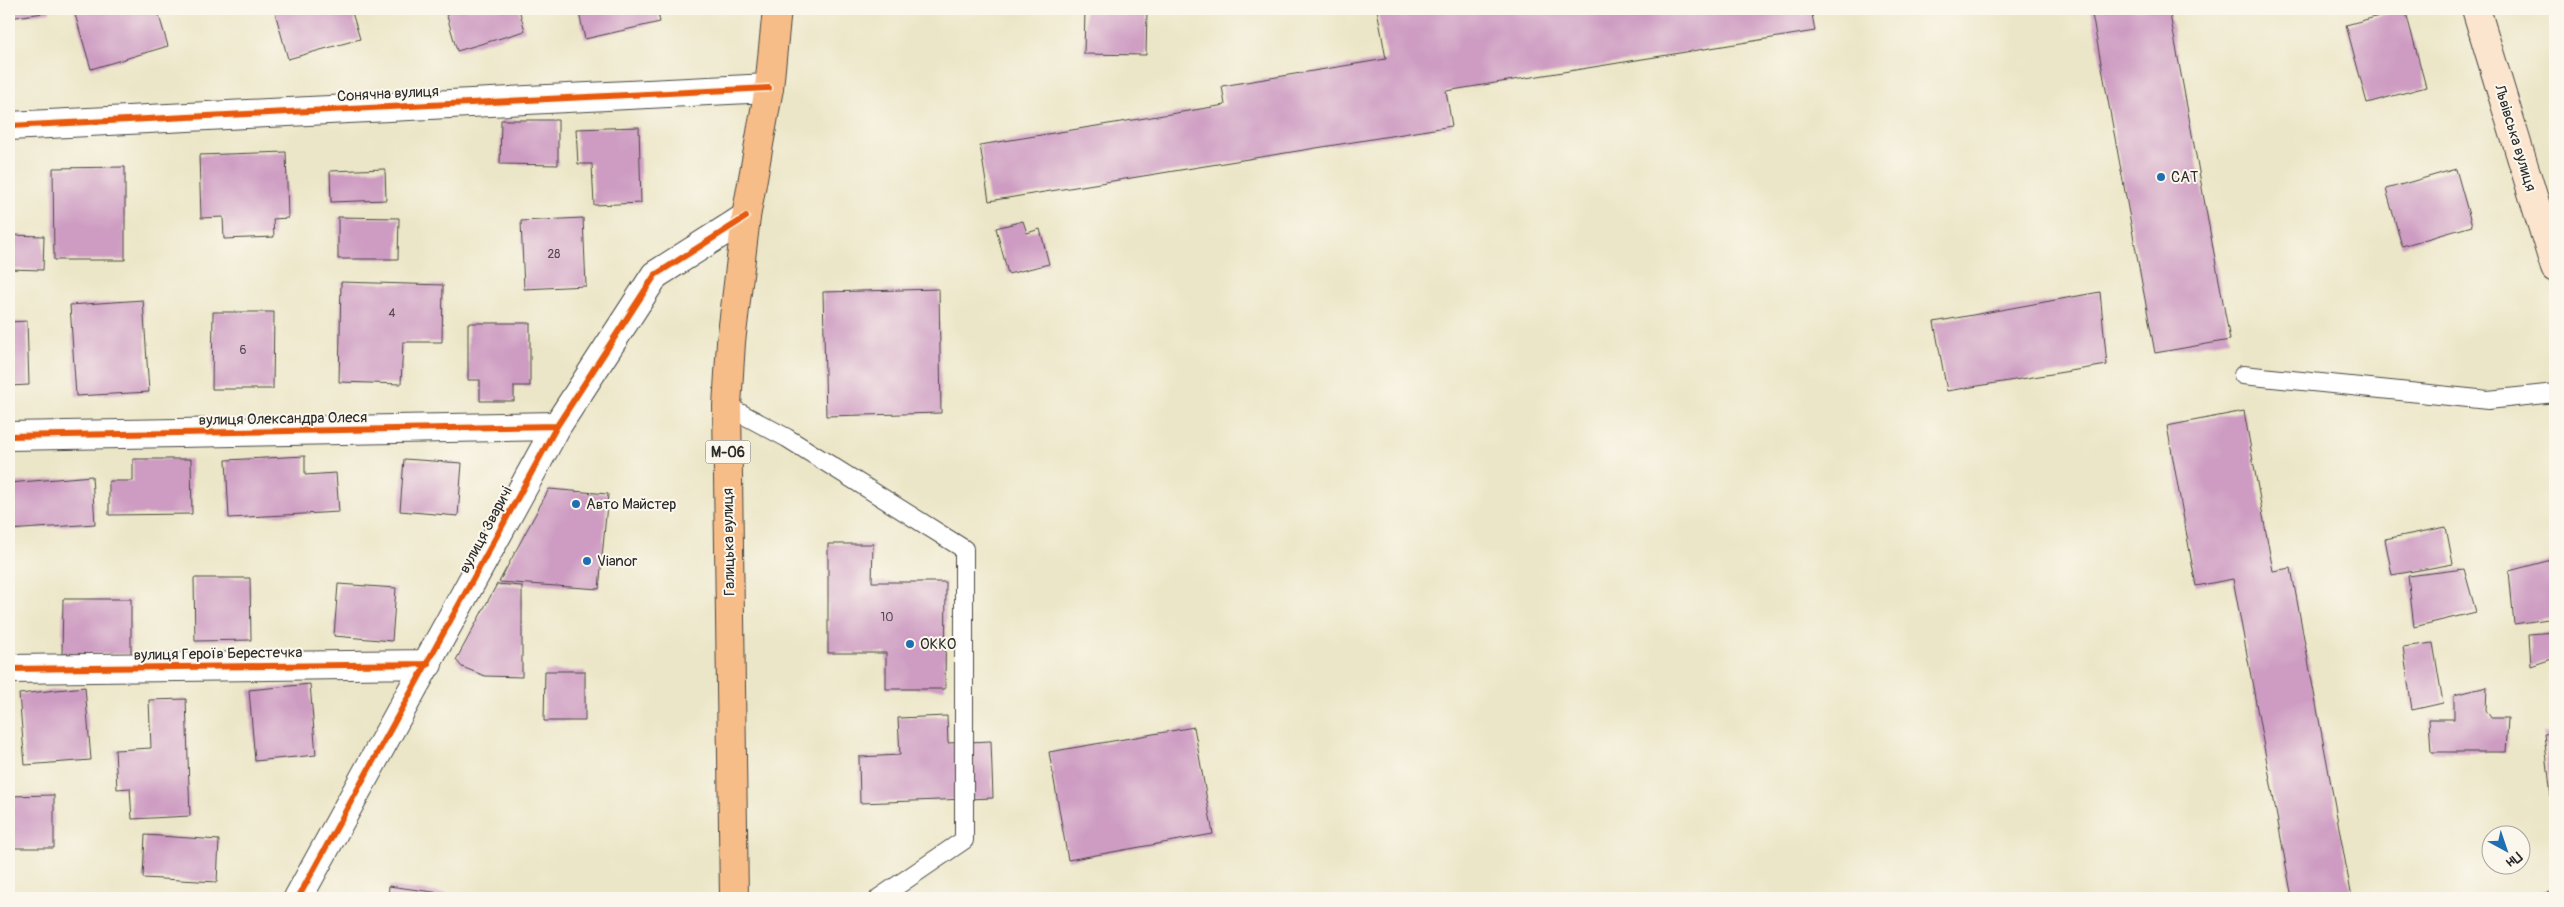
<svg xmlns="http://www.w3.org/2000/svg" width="2564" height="907" font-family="Pangolin,sans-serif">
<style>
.building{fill:#ce9cc2}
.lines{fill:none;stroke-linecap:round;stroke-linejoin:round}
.service-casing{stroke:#484743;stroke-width:20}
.minor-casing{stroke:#484743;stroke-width:30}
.secondary-casing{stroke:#484743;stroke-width:30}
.trunk-casing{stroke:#484743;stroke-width:30}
.service{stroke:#fff;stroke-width:18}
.minor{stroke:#fff;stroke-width:28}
.secondary{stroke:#fce5cf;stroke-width:28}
.trunk{stroke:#f7bd88;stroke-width:28}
.cycleway-casing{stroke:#fbf7ec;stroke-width:9}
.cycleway{stroke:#e8590c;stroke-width:6}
.poi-dot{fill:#1f6fb2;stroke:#fbf7ec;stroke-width:2}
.labels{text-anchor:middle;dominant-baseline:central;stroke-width:4;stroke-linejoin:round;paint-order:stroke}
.number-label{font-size:12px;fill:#544751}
.shield{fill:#fbf7ec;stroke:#696865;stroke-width:1}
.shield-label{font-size:14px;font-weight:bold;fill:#2b2b2b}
.street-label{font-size:15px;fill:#2b2b2b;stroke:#fbf7ec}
.poi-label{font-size:15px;fill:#2b2b2b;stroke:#fbf7ec;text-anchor:start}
</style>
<rect width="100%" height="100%" fill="#fbf7ec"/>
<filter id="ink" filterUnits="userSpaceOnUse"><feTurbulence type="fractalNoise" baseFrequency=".02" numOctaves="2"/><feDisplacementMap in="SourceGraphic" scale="10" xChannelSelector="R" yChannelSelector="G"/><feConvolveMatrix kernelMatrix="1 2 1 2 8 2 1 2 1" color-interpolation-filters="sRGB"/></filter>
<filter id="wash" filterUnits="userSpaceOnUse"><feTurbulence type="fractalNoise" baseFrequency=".0096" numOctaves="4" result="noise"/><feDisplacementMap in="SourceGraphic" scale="20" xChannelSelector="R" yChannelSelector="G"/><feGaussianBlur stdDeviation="1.12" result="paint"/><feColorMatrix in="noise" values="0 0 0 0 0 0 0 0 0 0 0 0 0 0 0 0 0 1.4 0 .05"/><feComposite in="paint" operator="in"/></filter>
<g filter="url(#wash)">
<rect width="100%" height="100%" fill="#ece6c8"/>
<g id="blocks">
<path class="building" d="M9,9H50V12L9,18Z
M80,9H157L168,46L91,69L74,11Z
M274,9H351L360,39L288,59Z
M445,9H519L525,31L457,51Z
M578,9H657L660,22L585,39Z
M1085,9H1147L1146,55L1084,54Z
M1377,9H1811L1815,31L1446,91L1452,126L989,201L980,145L1225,105L1222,86L1386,59Z
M2091,9H2169L2230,340L2155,353Z
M2405,9L2426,87L2367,103L2346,25Z
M501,120H558V165L500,164Z
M639,127L641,203L594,205L592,164H578L576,129Z
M286,152L288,218L273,219L274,237L224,239L223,217L201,218L199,155Z
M125,167V260H54L53,168Z
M385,169L386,200L331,202L330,171Z
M2456,169L2472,226L2402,246L2386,189Z
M338,217L399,218L398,259H338Z
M583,218L586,286L524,289L521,221Z
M1023,221L1027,233L1040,229L1049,264L1008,274L996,228Z
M9,235L44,236L43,270L9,269Z
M341,282L443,285L442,342H403L401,384L339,382Z
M939,289L941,413L826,416L823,292Z
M2100,292L2107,365L1947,391L1934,322Z
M143,300L149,392L76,396L70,305Z
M213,312H274L273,389H212Z
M27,321L29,385L9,386V322Z
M468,323H530V386H514V401H480V380H468Z
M2244,411L2273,571L2291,568L2352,898H2292L2233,579L2196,586L2167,426Z
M305,456V475L336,473L339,512L229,518L226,460Z
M133,459H191L192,514L109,515V481H133Z
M404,459L462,463L458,516L400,511Z
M92,476L95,524L9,530V483Z
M549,489L608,494L599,589L499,582Z
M2446,527L2453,564L2392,575L2385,539Z
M828,544H873L872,582H946L945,689H886V653H828Z
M2555,559V618L2514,624L2509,571Z
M2464,569L2476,612L2414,627L2408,576Z
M194,578H250L251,640L195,641Z
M338,584L396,588L392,641L334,636Z
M497,584L522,586V677L485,676L462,667L456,660Z
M63,599H131V654H62Z
M2555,632V658L2531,666L2529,634Z
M2433,643L2443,703L2412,710L2403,647Z
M545,671H585V721H544Z
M310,684L316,755L255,761L249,690Z
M85,687L91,760L25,765L19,694Z
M2487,687L2486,710L2491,718H2508L2506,752H2431L2429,719H2454V695Z
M186,699L190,816L132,819L130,788L117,789L115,750L151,748L149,700Z
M947,716L948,743L991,741L993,798L860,803L859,757L900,755L898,718Z
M1194,727L1213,834L1068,860L1049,752Z
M2555,733V824H2554L2544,734Z
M54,795V848H9V796Z
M145,835L219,840L217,882L143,878Z
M389,886L470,897V898H388Z
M2555,891V898H2526V897Z"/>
</g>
</g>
<g filter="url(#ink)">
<use href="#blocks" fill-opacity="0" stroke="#484743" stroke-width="1"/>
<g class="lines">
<defs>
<path id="service" d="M2243,375L2488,400L2555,393
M727,406L787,438L964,549V840L879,898"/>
<path id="minor" d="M9,126L769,88
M9,436L557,426
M9,669L428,664
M298,898L557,426L655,275L746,217"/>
<path id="secondary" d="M2476,9L2555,268"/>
<path id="trunk" d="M734,898L727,406L731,342L746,217L769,88L777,9"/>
</defs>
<use href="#service" class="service-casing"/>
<use href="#minor" class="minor-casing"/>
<use href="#secondary" class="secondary-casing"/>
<use href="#trunk" class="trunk-casing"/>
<use href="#service" class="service"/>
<use href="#minor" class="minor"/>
<use href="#secondary" class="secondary"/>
<use href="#trunk" class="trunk"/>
<defs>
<path id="cycleway" d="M9,126L769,88
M9,436L557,426
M9,669L428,664
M298,898L557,426L655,275L746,217"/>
</defs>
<use href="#cycleway" class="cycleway-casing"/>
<use href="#cycleway" class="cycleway"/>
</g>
</g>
<g class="poi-dot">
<circle cx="2161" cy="177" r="5"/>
<circle cx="576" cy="504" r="5"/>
<circle cx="587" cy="561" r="5"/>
<circle cx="910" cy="644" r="5"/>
</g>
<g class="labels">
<g class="number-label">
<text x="554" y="254">28</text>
<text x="392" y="313">4</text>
<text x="243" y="350">6</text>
<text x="887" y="617">10</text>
</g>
<rect class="shield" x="705.5" y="440.5" width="45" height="23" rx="4"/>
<g class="shield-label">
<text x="728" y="452">М-06</text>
</g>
<g class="street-label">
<text transform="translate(388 94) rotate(-3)">Сонячна вулиця</text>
<text transform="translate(2515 138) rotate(73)">Львівська вулиця</text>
<text transform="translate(283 419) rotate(-1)">вулиця Олександра Олеся</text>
<text transform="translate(486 530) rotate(-62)">вулиця Зваричі</text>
<text transform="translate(729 542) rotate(-91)">Галицька вулиця</text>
<text transform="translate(218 654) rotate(-1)">вулиця Героїв Берестечка</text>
</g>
<g class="poi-label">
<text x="2171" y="177">САТ</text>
<text x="586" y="504">Авто Майстер</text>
<text x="597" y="561">Vianor</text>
<text x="920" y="644">ОККО</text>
</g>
</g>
<rect width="2564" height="907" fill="none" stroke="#fbf7ec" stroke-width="30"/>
<g transform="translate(2506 850) rotate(140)"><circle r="24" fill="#fbf7ec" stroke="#a8a59f"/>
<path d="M0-4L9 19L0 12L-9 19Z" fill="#1f6fb2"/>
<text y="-8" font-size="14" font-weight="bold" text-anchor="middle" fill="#2b2b2b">Пн</text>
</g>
</svg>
